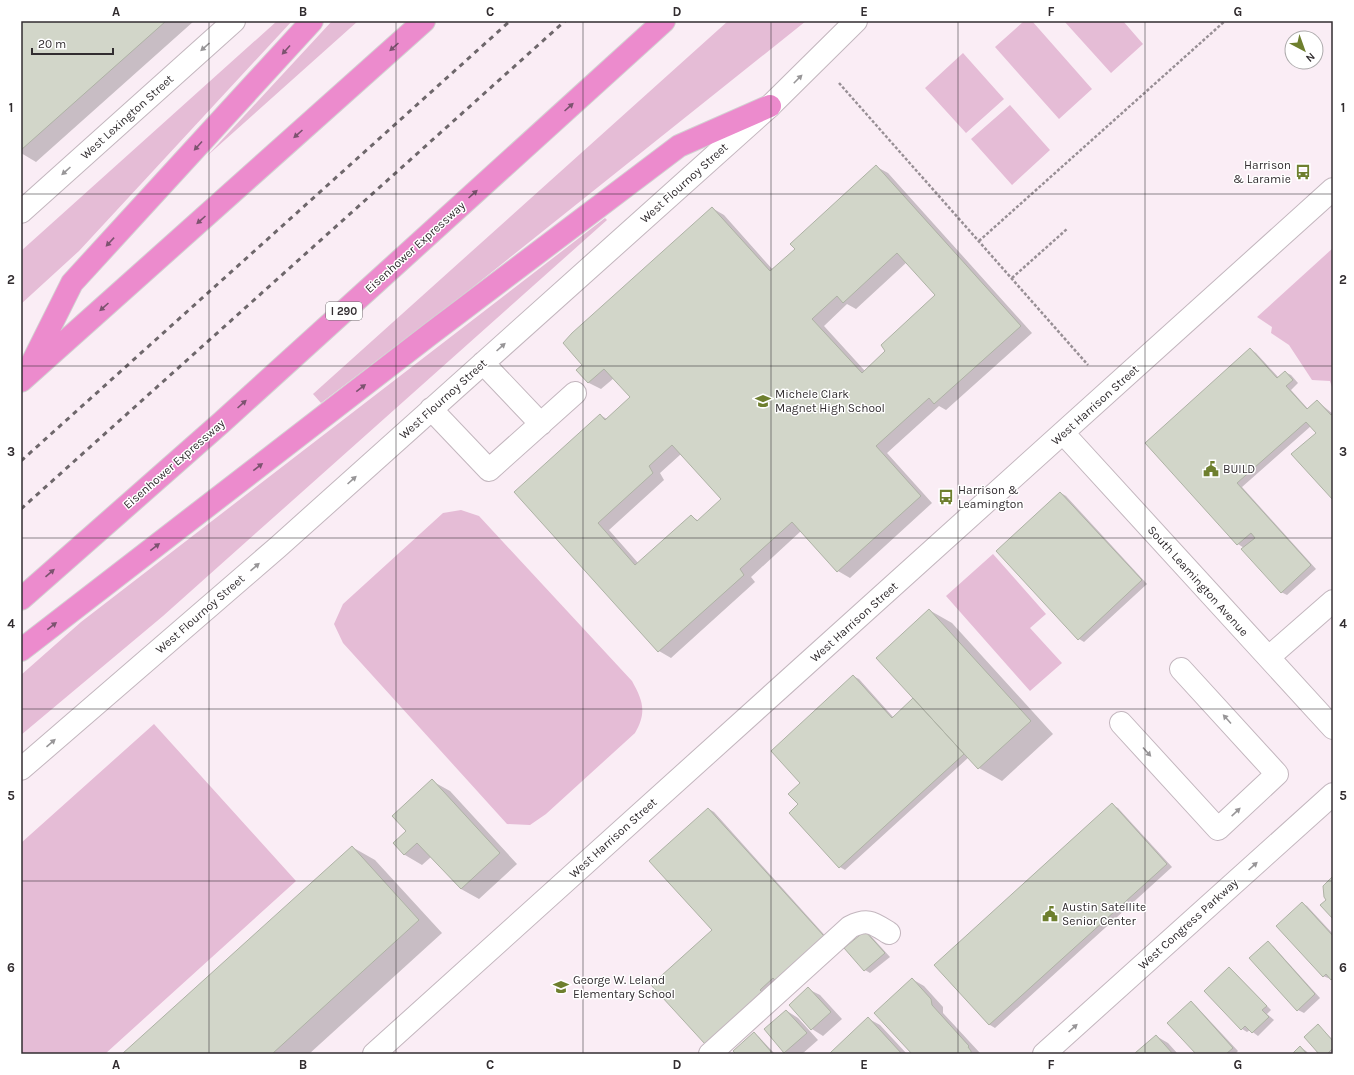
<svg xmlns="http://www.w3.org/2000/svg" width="1354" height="1075" font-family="Karla,sans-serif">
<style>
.green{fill:#e5bcd6}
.shadow{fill:#0003;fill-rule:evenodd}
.building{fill:#d2d6c9;stroke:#aeb2a5;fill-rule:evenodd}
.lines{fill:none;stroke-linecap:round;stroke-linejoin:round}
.minor-casing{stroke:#c3b6be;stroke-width:24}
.highway-casing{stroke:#d2d1d1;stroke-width:24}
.path{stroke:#988f95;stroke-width:2.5;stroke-dasharray:3 2;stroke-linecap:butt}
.minor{stroke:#fff;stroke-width:22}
.highway{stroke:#ec8bcd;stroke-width:22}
.rail{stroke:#6e676b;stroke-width:3;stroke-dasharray:5 5;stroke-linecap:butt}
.oneway{fill:#989698}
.oneway2{fill:#7c536f}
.grid{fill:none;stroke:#322d30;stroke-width:1;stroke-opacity:0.55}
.labels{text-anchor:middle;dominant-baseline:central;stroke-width:3;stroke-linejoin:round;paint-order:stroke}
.shield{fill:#fff;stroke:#706c6e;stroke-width:1}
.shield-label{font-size:11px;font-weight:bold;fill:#322d30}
.street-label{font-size:12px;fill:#322d30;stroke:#fff}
.poi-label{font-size:12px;fill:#322d30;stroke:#fff;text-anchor:start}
.neatline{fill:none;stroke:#322d30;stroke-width:1.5}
.grid-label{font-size:13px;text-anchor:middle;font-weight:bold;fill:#322d30}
</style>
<rect width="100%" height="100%" fill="#faedf5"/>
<path class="green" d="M277,21H292L79,251L21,304V251Z
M332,21H358L207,156Z
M728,21H806L468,291L321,403L313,394Z
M1024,21H1032L1092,89L1059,119L995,47Z
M1064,21H1123L1143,44L1111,73Z
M963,53L1004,99L966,133L925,88Z
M1010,105L1050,150L1012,185L971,139Z
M605,218L607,220L163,616L21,735V675L81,622Z
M1333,248V390L1330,381L1312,380L1289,345L1271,333L1272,327L1257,317Z
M461,510L479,516L632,681C643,701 647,712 635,733L546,814L530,825L507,824L343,643L334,624L343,604L443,513Z
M993,554L1046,614L1030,628L1062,663L1030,691L946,596Z
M154,724L296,881L105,1054H21V843Z"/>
<path class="shadow" d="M21,21H194L36,162L21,153Z
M877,167L888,173L1032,333L946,410L939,406L887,453L932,503L850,578L838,571L801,531L751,577L755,582L671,658L659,651L515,492L600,415L607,419L631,397L614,378L601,389L589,383L577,370L712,208L724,215L773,270L796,249ZM907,262L937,295L887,351L865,371L824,326L847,304L856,309ZM681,454L722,499L699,521L691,516L639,564L609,530L664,480L660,473Z
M1250,349L1256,353L1279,378L1285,372L1291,375L1298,383L1291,390L1308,409L1317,401L1333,414V499L1317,433L1311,426L1242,487L1316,569L1287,595L1281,592L1244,548L1238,544L1147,443Z
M1061,493L1066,496L1147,584L1084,642L1079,639Z
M929,610L952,623L1053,734L1002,781L979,768L969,757L845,870L840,867L799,804L802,783L853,676L859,679L894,718L913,699Z
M432,781L450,791L517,864L479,899L461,889L431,857L422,865L405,855L394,843L407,831Z
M1112,805L1118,808L1172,867L995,1028L990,1025L936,965Z
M709,809L714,812L829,940L711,1047L713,930Z
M352,847L375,860L442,933L309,1054H124Z
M1302,903L1307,906L1333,934V980L1323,976Z
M865,932L870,935L890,957L870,973L865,970Z
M1268,943L1273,946L1320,998L1304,1013L1298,1010Z
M1229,969L1234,972L1271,1010L1267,1014L1274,1020L1258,1036L1250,1030L1247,1032L1242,1029Z
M912,979L924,986L943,1007V1013L980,1053L913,1054Z
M808,989L820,995L842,1019L823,1036L812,1029Z
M1191,1002L1196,1006L1238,1051L1235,1054H1198Z
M787,1011L798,1018L818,1040L802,1054H788L785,1052Z
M869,1019L880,1025L907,1054H833Z
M1318,1026L1333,1040V1054H1321Z
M754,1033L759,1037L775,1054H738Z
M1156,1036L1168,1043L1178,1054H1138Z
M1300,1047L1306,1051L1309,1054H1293Z"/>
<path class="building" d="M21,21H166L21,150Z
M876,165L1021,326L934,404L929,398L876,446L921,496L837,572L792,522L740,569L744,575L658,652L514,492L600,414L605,420L630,397L604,369L588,383L576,370L582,365L563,343L572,333L712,207L770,271L795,249L790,244ZM897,253L935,295L881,345L885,351L862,373L812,319L837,296L843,303ZM672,445L721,499L697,521L691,515L635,565L598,523L653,473L649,466Z
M1250,348L1277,378L1285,371L1293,380L1286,386L1307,409L1317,400L1331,415L1333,413V500L1291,454L1316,433L1306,422L1237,483L1311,565L1281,593L1241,549L1255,538L1251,533L1237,545L1145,443Z
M1060,492L1142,580L1078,640L996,551Z
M929,609L1031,721L978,769L876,658Z
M853,675L892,718L913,698L964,754L839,868L789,813L798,804L788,794L800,783L771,751Z
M432,779L500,853L461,889L417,843L404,855L393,843L406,831L392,816Z
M1112,803L1167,864L989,1025L934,965Z
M708,808L824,936L775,980L773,978L760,990L762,992L705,1044L651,985L712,930L649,861Z
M352,846L419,920L272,1054H122Z
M1332,877H1333V919L1320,905L1326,900L1324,897L1323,886Z
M1302,902L1333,936V978L1331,980L1326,974L1323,977L1276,926Z
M865,931L885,953L864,971L844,948Z
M1268,941L1315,994L1297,1011L1249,958Z
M1229,967L1267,1006L1262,1010L1269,1017L1252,1033L1245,1026L1241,1030L1204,991Z
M912,978L931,999L932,1005L969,1046L968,1047L971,1051V1054H912L874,1013Z
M808,987L831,1012L811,1030L789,1005Z
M1191,1001L1233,1048L1226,1054H1196L1167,1023Z
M786,1010L807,1033L784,1053L764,1029Z
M868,1017L902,1054H831L830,1053Z
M1318,1024L1333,1041V1048L1327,1054H1319L1304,1037Z
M754,1032L773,1054H736L733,1051Z
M1156,1035L1173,1054H1136L1135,1053Z
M1300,1046L1307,1054H1292Z"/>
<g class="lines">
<defs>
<path id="minor" d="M21,212L234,21
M483,363L541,424
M431,409L489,470L575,393
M1064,434L1333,728
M1269,657L1333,601
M1121,723L1218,829L1277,774L1181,669
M21,769L278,547L770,106L856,21
M374,1054L1333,189
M710,1054L850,927C868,918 873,923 889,933
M1044,1054L1333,794"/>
<path id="highway" d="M30,367L72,283L312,21
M21,381L424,21
M21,599L222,422L664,21
M21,650L429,335L679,146L770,106"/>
</defs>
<use href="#minor" class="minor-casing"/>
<use href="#highway" class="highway-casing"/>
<path class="path" d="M839,83L1088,365
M979,241L1225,21
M1012,278L1067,229"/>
<use href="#minor" class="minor"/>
<use href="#highway" class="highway"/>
<path class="rail" d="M21,461L510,21
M21,509L565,21"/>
</g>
<defs><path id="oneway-solid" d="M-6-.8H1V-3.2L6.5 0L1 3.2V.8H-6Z"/></defs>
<g class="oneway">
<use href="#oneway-solid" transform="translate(205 47) rotate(138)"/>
<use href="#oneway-solid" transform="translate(798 79) rotate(-45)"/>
<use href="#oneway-solid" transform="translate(66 171) rotate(138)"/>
<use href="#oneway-solid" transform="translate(501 347) rotate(-42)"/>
<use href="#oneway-solid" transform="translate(352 480) rotate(-42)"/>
<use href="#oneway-solid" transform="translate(255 567) rotate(-41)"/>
<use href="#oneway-solid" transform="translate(1227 719) rotate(-132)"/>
<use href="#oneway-solid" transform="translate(51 743) rotate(-41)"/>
<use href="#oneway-solid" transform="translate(1147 752) rotate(48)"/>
<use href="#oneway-solid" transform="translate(1236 812) rotate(-43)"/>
<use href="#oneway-solid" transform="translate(1253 866) rotate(-42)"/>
<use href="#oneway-solid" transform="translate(1073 1028) rotate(-42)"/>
</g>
<g class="oneway2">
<use href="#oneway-solid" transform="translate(394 47) rotate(138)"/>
<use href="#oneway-solid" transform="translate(286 50) rotate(132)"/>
<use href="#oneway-solid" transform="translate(569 107) rotate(-42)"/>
<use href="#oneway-solid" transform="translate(298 134) rotate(138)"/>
<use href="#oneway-solid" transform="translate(198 146) rotate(132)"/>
<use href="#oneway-solid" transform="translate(473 194) rotate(-42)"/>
<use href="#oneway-solid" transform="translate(201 220) rotate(138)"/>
<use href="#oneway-solid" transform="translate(110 242) rotate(133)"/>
<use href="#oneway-solid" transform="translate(104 307) rotate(138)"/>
<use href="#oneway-solid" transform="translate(361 388) rotate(-38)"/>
<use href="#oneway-solid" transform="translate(242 404) rotate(-42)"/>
<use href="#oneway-solid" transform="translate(258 467) rotate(-38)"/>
<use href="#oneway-solid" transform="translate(155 547) rotate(-38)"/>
<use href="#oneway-solid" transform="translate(50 573) rotate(-41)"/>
<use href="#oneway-solid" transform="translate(52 626) rotate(-38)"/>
</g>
<path class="grid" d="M209,21V1054M396,21V1054M583,21V1054M771,21V1054M958,21V1054M1145,21V1054M21,194H1333M21,366H1333M21,538H1333M21,709H1333M21,881H1333"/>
<defs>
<symbol id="bus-bare" viewBox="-9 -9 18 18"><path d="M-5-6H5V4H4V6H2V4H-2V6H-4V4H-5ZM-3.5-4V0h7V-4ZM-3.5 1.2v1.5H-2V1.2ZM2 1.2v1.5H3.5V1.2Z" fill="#6e7f2e" stroke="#fff" stroke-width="2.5" paint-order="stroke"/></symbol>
<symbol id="school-bare" viewBox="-9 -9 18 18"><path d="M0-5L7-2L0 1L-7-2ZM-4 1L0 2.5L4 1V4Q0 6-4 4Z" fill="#6e7f2e" stroke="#fff" stroke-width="2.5" paint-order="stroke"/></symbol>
<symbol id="civic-bare" viewBox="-9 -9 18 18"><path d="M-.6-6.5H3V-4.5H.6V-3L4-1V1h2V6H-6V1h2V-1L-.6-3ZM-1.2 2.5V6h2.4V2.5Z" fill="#6e7f2e" stroke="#fff" stroke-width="2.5" paint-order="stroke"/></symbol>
</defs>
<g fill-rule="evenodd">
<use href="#bus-bare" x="1292" y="161" width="22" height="22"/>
<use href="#school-bare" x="752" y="390" width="22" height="22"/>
<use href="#civic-bare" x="1200" y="458" width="22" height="22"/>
<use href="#bus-bare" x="935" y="486" width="22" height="22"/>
<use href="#civic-bare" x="1039" y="903" width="22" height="22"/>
<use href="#school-bare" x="550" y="976" width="22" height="22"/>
</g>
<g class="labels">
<rect class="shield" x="326" y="302" width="36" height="18" rx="3"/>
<g class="shield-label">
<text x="344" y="311">I 290</text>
</g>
<g class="street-label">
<text transform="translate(127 117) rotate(-42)">West Lexington Street</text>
<text transform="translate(684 183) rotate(-42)">West Flournoy Street</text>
<text transform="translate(415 247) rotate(-42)">Eisenhower Expressway</text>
<text transform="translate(443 399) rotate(-42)">West Flournoy Street</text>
<text transform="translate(1095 405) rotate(-42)">West Harrison Street</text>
<text transform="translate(174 464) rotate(-41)">Eisenhower Expressway</text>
<text transform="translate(1198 581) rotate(48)">South Leamington Avenue</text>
<text transform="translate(200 614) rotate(-41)">West Flournoy Street</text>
<text transform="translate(854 622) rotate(-42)">West Harrison Street</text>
<text transform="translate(613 838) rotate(-42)">West Harrison Street</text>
<text transform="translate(1188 924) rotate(-42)">West Congress Parkway</text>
</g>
<g class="poi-label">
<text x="1291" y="165" text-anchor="end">Harrison<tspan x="1291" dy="14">&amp; Laramie</tspan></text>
<text x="775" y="394">Michele Clark<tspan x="775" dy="14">Magnet High School</tspan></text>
<text x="1223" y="469">BUILD</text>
<text x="958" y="490">Harrison &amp;<tspan x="958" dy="14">Leamington</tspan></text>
<text x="1062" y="907">Austin Satellite<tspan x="1062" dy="14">Senior Center</tspan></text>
<text x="573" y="980">George W. Leland<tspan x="573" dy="14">Elementary School</tspan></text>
</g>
</g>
<rect width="1354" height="1075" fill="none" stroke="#ffffff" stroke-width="44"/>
<g transform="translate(1304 50) rotate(139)"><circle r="19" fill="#ffffff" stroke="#adabac"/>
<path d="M0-3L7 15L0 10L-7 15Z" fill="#6e7f2e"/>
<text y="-6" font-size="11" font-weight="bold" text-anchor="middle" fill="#322d30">N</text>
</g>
<path d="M32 48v6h81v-6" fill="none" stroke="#322d30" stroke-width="2"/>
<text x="38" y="48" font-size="12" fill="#322d30" stroke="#ffffff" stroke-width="3" paint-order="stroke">20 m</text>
<rect x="22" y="22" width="1310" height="1031" class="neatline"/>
<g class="grid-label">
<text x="116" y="16">A</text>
<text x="303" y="16">B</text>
<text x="490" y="16">C</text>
<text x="677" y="16">D</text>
<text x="864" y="16">E</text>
<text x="1051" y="16">F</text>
<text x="1238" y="16">G</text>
<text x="11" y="112">1</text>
<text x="1343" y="112">1</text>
<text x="11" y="284">2</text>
<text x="1343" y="284">2</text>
<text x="11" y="456">3</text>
<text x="1343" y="456">3</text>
<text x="11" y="628">4</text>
<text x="1343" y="628">4</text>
<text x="11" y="800">5</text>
<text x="1343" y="800">5</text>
<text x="11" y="972">6</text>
<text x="1343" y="972">6</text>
<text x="116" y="1069">A</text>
<text x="303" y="1069">B</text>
<text x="490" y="1069">C</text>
<text x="677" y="1069">D</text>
<text x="864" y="1069">E</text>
<text x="1051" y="1069">F</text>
<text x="1238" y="1069">G</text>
</g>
</svg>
